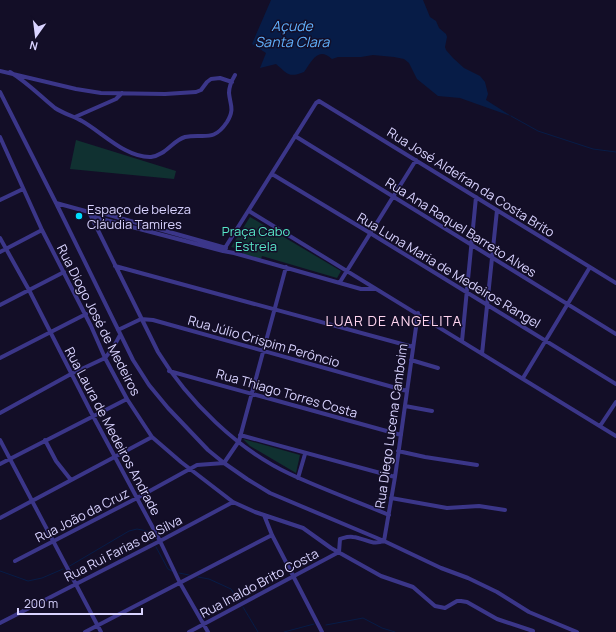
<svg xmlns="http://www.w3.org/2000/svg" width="616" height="632" font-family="Manrope,sans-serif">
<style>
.green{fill:#103131}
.water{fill:#071c47}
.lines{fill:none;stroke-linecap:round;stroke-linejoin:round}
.stream{stroke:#071c47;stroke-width:1}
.street{stroke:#3b3689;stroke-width:4}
.poi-dot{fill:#00defe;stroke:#130e27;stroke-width:1.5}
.labels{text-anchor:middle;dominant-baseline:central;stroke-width:3;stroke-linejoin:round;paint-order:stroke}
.street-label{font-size:13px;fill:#d9d3ff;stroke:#130e27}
.poi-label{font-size:13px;fill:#d9d3ff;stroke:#130e27;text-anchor:start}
.park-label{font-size:13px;fill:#57e7c7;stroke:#130e27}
.water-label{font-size:14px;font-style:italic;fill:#61b2ff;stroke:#130e27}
.neighbourhood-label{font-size:14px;letter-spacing:1px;fill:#ffd5ef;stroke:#130e27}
</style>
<rect width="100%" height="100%" fill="#130e27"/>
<path class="green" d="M76,140L176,171L174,179L70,169Z
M250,217L341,271L337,278L262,256L261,259L243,254L244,250L231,247Z
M243,439L300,455L296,473L250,446Z"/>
<path class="water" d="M271,0H423L430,17L436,21L439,28L446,34L447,37L445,47L446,50L453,58L464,68L480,76L485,82L488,94L486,100L511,116L460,98L438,96L417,79L409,63L404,59L394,57L373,55L361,57H338L332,59C318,46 312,61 304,72C288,78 288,74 276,64L260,68L266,53L252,44Z"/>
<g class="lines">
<path class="stream" d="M511,116L538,131L593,149L616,152
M156,547L168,569L172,571
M68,567L129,531L137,529L147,531L153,541
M0,571L28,581L42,578L63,569
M179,573L189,575
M198,577L209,579L231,589L239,601
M243,607L258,632
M326,625L363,618L382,628L395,632
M284,632L314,624"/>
<path class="street" d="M0,71L76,89L101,93L165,94L196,92L201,90L207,82L211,79L220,78L232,82
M10,72C27,82 40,96 55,108C64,114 74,116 82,121C103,133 126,158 151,157C166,155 172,141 185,137C204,133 213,143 227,122C235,109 230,105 229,93C229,87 232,80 235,75
M0,92L56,203L133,360L149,385L168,408L208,450L224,463L247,479L270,493L384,541L441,568L468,578L497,592L529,612L577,632
M75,117L116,99L122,93
M295,136L616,334
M0,137L42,230L91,326L105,358L127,399L152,437L181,462L233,502L255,512L303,528L331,548L381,576L413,587L435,606L445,608L457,601H461L467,602L497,619L533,631
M272,174L370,233L616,384
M0,200L23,189
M56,203L89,212L94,217L223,251L234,253L361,289H375
M249,211L616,436
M89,212L158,352C188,401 238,450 290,474C322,489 356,501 389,515
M89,212L95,211L226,248
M0,238L29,290L93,416L160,541L180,583L208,632
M223,251L316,103L319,101L616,283
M0,252L42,230
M115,266L413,347
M340,282L416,160
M0,305L64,272
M118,330L141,319L153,320L407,391
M462,341L476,197
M482,354L497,210
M0,358L86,314
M411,360L438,368
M169,371L401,435
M523,378L590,267
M405,406L432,411
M0,413L71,374L105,358L113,348L120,335
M600,426L616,402
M240,435L395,477
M0,440L101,632
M45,440L56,461L71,480
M398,451L425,457L477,465
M0,464L127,399
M298,478L305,454
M391,498L447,508L479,506L505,510
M264,515L272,535L322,632
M0,518L152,437
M15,561L137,498L197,465L224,463L239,441L286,267
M0,623L160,541L233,502
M85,632L272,535
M189,632L339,552L340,539C344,538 348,536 353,537C365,538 371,546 384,541L395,477L418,313"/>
</g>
<circle class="poi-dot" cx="79" cy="216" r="4"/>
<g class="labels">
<g class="street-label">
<text transform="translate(471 182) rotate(32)">Rua José Aldefran da Costa Brito</text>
<text transform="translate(461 227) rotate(32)">Rua Ana Raquel Barreto Alves</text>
<text transform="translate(449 270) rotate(31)">Rua Luna Maria de Medeiros Rangel</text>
<text transform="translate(99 320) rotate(63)">Rua Diogo José de Medeiros</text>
<text transform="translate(264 341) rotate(16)">Rua Júlio Crispim Perôncio</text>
<text transform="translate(287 393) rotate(16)">Rua Thiago Torres Costa</text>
<text transform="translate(391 426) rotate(-82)">Rua Diego Lucena Camboim</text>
<text transform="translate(113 431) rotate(62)">Rua Laura de Medeiros Andrade</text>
<text transform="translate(82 515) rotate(-27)">Rua João da Cruz</text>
<text transform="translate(123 548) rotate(-27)">Rua Rui Farias da Silva</text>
<text transform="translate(259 583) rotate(-28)">Rua Inaldo Brito Costa</text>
</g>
<g class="poi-label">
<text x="87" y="209">Espaço de beleza<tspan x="87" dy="15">Cláudia Tamires</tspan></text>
</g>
<g class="park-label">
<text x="256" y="231">Praça Cabo<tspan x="256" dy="15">Estrela</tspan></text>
</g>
<g class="water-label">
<text x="292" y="25">Açude<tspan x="292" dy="16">Santa Clara</tspan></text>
</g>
<g class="neighbourhood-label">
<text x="394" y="320">LUAR DE ANGELITA</text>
</g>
</g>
<g transform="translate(36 36) rotate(194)" stroke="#130e27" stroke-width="3" paint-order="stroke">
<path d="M0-3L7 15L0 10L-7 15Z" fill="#d9d3ff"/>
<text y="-6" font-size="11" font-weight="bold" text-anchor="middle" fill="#d9d3ff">N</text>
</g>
<path d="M18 608v6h124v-6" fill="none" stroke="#d9d3ff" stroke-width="2"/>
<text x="24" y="608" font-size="12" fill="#d9d3ff" stroke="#130e27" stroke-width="3" paint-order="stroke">200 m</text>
</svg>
